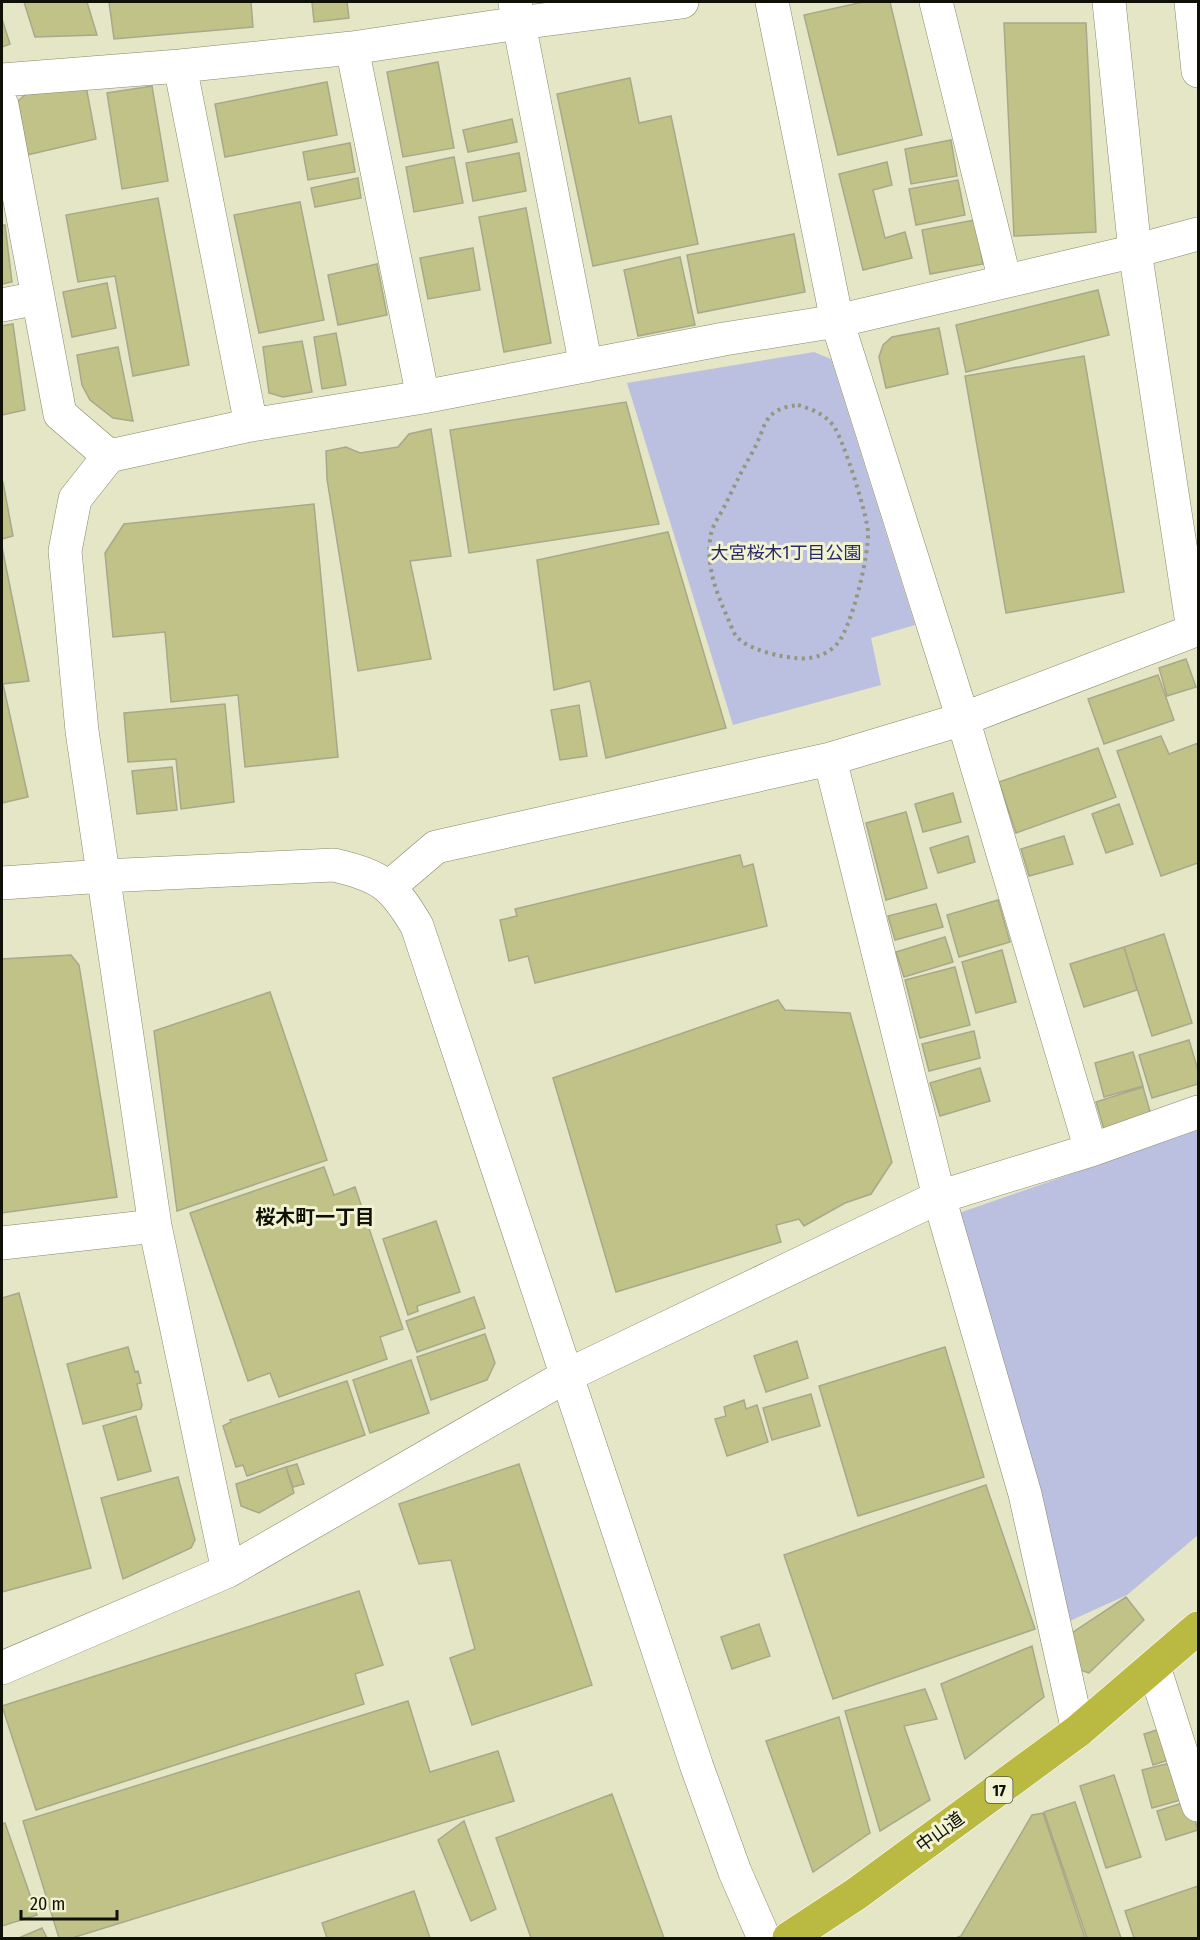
<svg xmlns="http://www.w3.org/2000/svg" width="1200" height="1940" font-family="'Fira Sans Condensed','Noto Sans JP',sans-serif">
<style>
.green{fill:#bbc0e1}
.building{fill:#c0c288;stroke:#a7a98a;stroke-width:1.5}
.lines{fill:none;stroke-linecap:round;stroke-linejoin:round}
.minor-casing{stroke:#88896c;stroke-width:34}
.highway-casing{stroke:#fff;stroke-width:34}
.path{stroke:#94967e;stroke-width:4;stroke-dasharray:3 4.5;stroke-linecap:butt}
.minor{stroke:#fff;stroke-width:33}
.highway{stroke:#baba42;stroke-width:33}
.labels{text-anchor:middle;dominant-baseline:central;stroke-width:6;stroke-linejoin:round;paint-order:stroke}
.shield{fill:#f1f3d3;stroke:#545544;stroke-width:1.5}
.shield-label{font-size:16px;font-weight:bold;fill:#101106}
.park-label{font-size:18px;fill:#2a2968;stroke:#f1f3d3}
.street-label{font-size:18px;fill:#101106;stroke:#f1f3d3}
.neighbourhood-label{font-size:20px;font-weight:bold;fill:#101106;stroke:#f1f3d3}
</style>
<rect width="100%" height="100%" fill="#e4e6c6"/>
<path class="green" d="M814,352L831,359L915,625L871,638L881,685L733,725L627,383Z
M1198,1130V1535L1127,1595L1063,1624L959,1213Z"/>
<path class="building" d="M24,2H87L97,35L35,37Z
M109,2H251L253,27L114,39Z
M312,2H347L349,18L314,22Z
M863,2H890L922,135L838,155L804,15Z
M2,19L10,44L2,47Z
M1004,23H1086L1096,232L1014,236Z
M438,62L454,148L403,157L387,72Z
M630,78L639,123L671,116L698,244L593,266L557,94Z
M327,82L337,135L225,157L215,104Z
M86,86L96,139L27,155L18,101L32,89Z
M152,86L168,181L122,189L107,93Z
M512,119L517,142L468,152L463,130Z
M951,140L957,176L911,184L905,149Z
M350,143L355,172L308,180L303,152Z
M519,153L526,191L473,201L466,163Z
M454,157L463,203L414,212L406,167Z
M887,162L892,185L873,190L885,238L905,232L912,258L863,270L839,174Z
M358,178L361,198L315,207L311,188Z
M958,180L965,215L916,225L909,189Z
M158,198L189,365L133,376L115,276L78,282L66,215Z
M300,202L324,320L259,333L234,215Z
M526,208L551,343L504,352L479,217Z
M975,220L983,264L930,274L922,230Z
M2,225H5L12,282L2,284Z
M794,234L805,292L698,313L687,255Z
M473,248L480,290L428,299L420,258Z
M680,257L695,325L638,336L624,270Z
M377,264L387,315L338,325L328,275Z
M107,283L116,328L72,337L63,292Z
M1098,290L1109,335L966,372L956,325Z
M13,324L25,410L2,415V326Z
M939,328L948,374L886,388L879,357L883,345L892,337Z
M336,333L346,385L322,389L314,337Z
M302,341L312,392L283,397L269,393L263,347Z
M118,347L133,421L113,418L90,400L82,385L77,355Z
M1084,356L1124,592L1006,613L965,376Z
M626,402L659,524L469,553L450,430Z
M431,429L451,556L410,561L431,659L358,671L327,479L326,451L346,447L360,453L398,447L409,434Z
M2,482H3L13,536L2,539Z
M314,504L338,757L245,767L238,695L171,702L165,632L113,637L105,553L124,524Z
M668,532L726,728L606,758L590,681L554,690L537,560Z
M2,547L29,681L3,684L28,797L2,803Z
M1186,659L1196,687L1167,696L1159,668Z
M1158,675L1174,720L1104,744L1088,699Z
M225,704L234,802L181,809L176,759L128,762L124,713Z
M579,705L587,756L560,760L551,710Z
M1161,736L1169,754L1198,743V863L1161,876L1117,751Z
M1098,748L1116,797L1016,833L999,782Z
M172,767L177,810L137,814L132,771Z
M953,793L961,822L923,832L915,804Z
M1119,804L1133,844L1106,853L1092,814Z
M906,812L927,888L886,900L866,823Z
M968,836L975,862L938,873L930,848Z
M1064,836L1073,864L1029,876L1021,849Z
M740,855L743,867L753,864L767,926L535,983L528,956L509,961L500,920L517,916L515,909Z
M998,900L1010,942L959,957L947,915Z
M936,904L943,927L895,940L888,916Z
M1164,934L1192,1023L1152,1036L1124,947Z
M945,937L953,962L904,977L896,952Z
M1124,947L1137,990L1084,1007L1070,964Z
M1002,950L1016,1002L976,1013L962,962Z
M71,955L79,965L117,1197L2,1213V959Z
M955,967L970,1025L920,1038L905,980Z
M270,992L327,1160L177,1211L154,1031Z
M778,1000L785,1010L850,1013L892,1162L871,1194L845,1203L804,1226L799,1219L776,1225L781,1242L616,1292L553,1078Z
M974,1031L980,1058L929,1071L922,1044Z
M1189,1040L1198,1070V1084L1152,1098L1139,1055Z
M1133,1052L1143,1086L1104,1097L1095,1063Z
M980,1068L990,1101L940,1116L930,1083Z
M1143,1087L1153,1122L1106,1136L1096,1102Z
M324,1167L334,1195L355,1187L403,1329L380,1337L387,1359L279,1397L270,1373L248,1381L190,1213Z
M436,1221L460,1292L417,1306L418,1311L408,1315L383,1239Z
M19,1293L91,1568L2,1592V1298Z
M474,1297L485,1328L417,1352L406,1321Z
M485,1334L495,1363L487,1380L431,1400L417,1357Z
M797,1341L808,1378L766,1392L754,1356Z
M128,1347L135,1372L138,1371L141,1383L137,1384L142,1405L141,1409L83,1424L67,1364Z
M945,1347L984,1477L858,1516L819,1386Z
M411,1360L429,1413L370,1433L353,1380Z
M347,1381L365,1435L247,1476L243,1465L236,1467L223,1426L231,1422L230,1420Z
M811,1394L820,1426L772,1440L763,1408Z
M744,1400L746,1409L757,1405L768,1442L727,1456L715,1419L726,1416L724,1407Z
M136,1416L151,1471L118,1480L103,1426Z
M297,1464L304,1484L293,1487L286,1467Z
M519,1464L592,1685L472,1725L450,1658L475,1649L451,1560L419,1564L399,1504Z
M286,1467L294,1493L259,1513L241,1506L236,1484Z
M178,1477L195,1540L191,1548L123,1579L101,1498Z
M986,1485L1035,1629L833,1699L784,1555Z
M359,1591L383,1665L355,1674L364,1704L36,1810L2,1706Z
M1126,1597L1144,1620L1089,1673L1077,1669L1070,1634Z
M759,1624L770,1656L732,1669L721,1637Z
M1032,1646L1044,1697L965,1759L941,1684Z
M925,1689L937,1719L904,1726L930,1800L880,1831L845,1711Z
M408,1701L430,1772L498,1751L514,1801L72,1938H59L23,1821Z
M839,1717L870,1833L813,1872L766,1741Z
M1166,1727L1175,1758L1153,1765L1144,1734Z
M1178,1761L1188,1798L1152,1808L1142,1770Z
M1114,1775L1141,1857L1106,1868L1080,1786Z
M612,1794L664,1938H531L496,1838Z
M1189,1801L1198,1830L1166,1840L1157,1811Z
M1075,1802L1121,1938H1087L1044,1812Z
M1043,1813L1085,1938H956L961,1936L1032,1815Z
M464,1821L496,1909L471,1921L438,1840Z
M5,1823L37,1915L2,1926V1824Z
M1198,1886V1938H1134L1125,1911Z
M414,1891L430,1938H327L322,1923Z
M42,1928L47,1938H22L21,1937Z"/>
<g class="lines">
<defs>
<path id="minor" d="M772,2L837,321L963,719L1091,1150
M936,2L1005,281
M1109,2L1135,251L1193,630
M1191,2L1198,71
M515,3L586,366
M352,48L423,397
M180,66L251,425
M2,80L180,66L352,48L519,23L682,2
M2,105L60,414L109,456L251,425L423,397L724,339L837,321L1135,251L1198,234
M2,305L38,298
M109,456L75,499L65,551L82,731L155,1226L228,1571
M830,759L939,1197L1025,1494L1078,1731
M2,883L104,876L334,865C381,876 393,885 417,926L697,1767L735,1872L764,1938
M389,887L436,847L830,759L963,719L1198,629
M2,1243L155,1226
M1154,1667L1198,1805
M2,1668L228,1571L568,1375L939,1197L1091,1150L1198,1112"/>
<path id="highway" d="M789,1938L856,1894L1078,1731L1198,1628"/>
</defs>
<use href="#minor" class="minor-casing"/>
<use href="#highway" class="highway-casing"/>
<path class="path" d="M798,405C811,409 823,413 833,425C843,438 867,514 868,532C869,555 852,627 837,644C826,656 810,660 795,658C780,657 747,649 737,637C733,633 731,625 729,621C716,592 705,565 711,534C713,524 721,514 725,505C734,487 742,470 752,453C767,427 761,409 798,405Z"/>
<use href="#minor" class="minor"/>
<use href="#highway" class="highway"/>
</g>
<g class="labels">
<rect class="shield" x="985.5" y="1777" width="27" height="26" rx="4.5"/>
<g class="shield-label">
<text x="999" y="1790">17</text>
</g>
<g class="park-label">
<text x="786" y="553">大宮桜木1丁目公園</text>
</g>
<g class="street-label">
<text transform="translate(940 1832) rotate(-36)">中山道</text>
</g>
<g class="neighbourhood-label">
<text x="315" y="1217">桜木町一丁目</text>
</g>
</g>
<rect width="1200" height="1940" fill="none" stroke="#101106" stroke-width="6"/>
<path d="M21 1910v9h96v-9" fill="none" stroke="#101106" stroke-width="3"/>
<text x="30" y="1910" font-size="18" fill="#101106" stroke="#f1f3d3" stroke-width="4.5" paint-order="stroke">20 m</text>
</svg>
